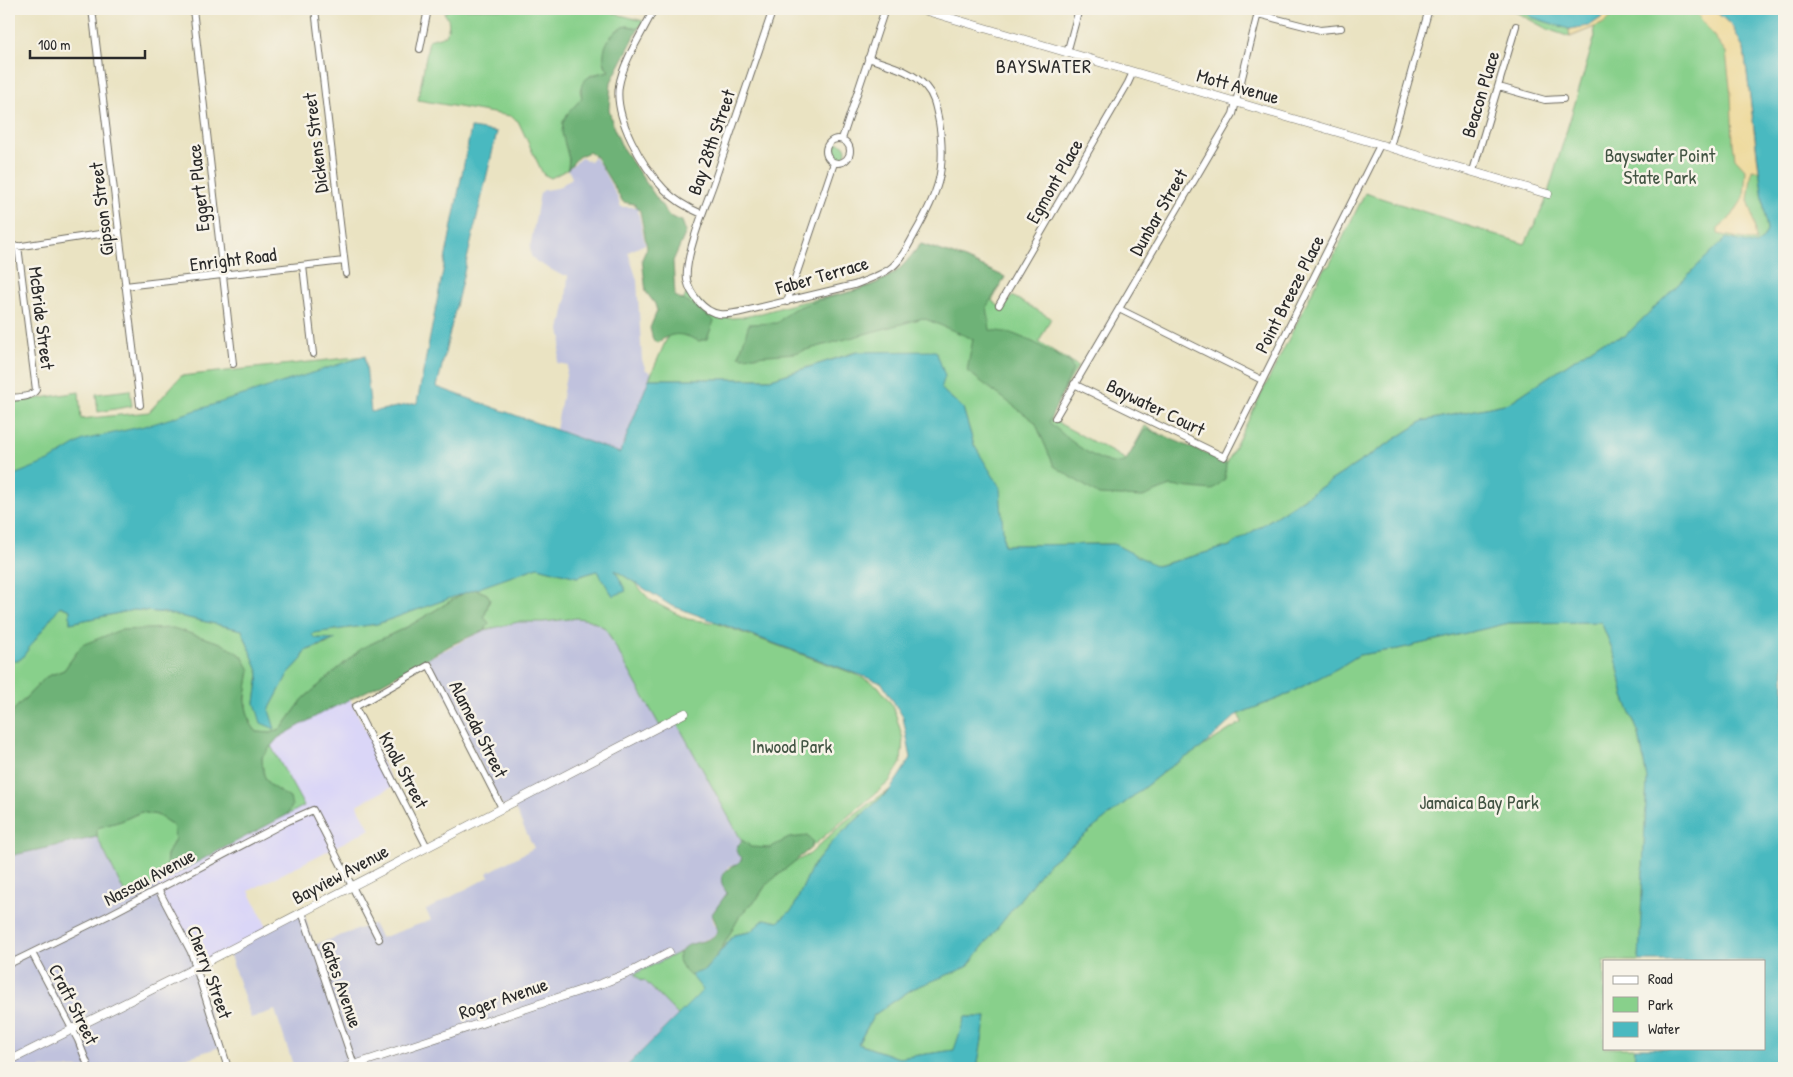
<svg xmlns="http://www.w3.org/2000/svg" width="1793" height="1077" font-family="'Patrick Hand',sans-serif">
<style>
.built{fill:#dad6f7}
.industrial{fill:#c0c2dd}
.green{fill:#88d08b;stroke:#5a7e5b}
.forest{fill:#6eb277;stroke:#4c6e51}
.sand{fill:#eeda9e;stroke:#8c8264}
.water{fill:#4ab9c0;stroke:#3a7276}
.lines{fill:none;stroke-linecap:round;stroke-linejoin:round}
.minor-casing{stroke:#6e6b60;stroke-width:8}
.tertiary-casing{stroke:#6e6b60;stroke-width:9}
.minor{stroke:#fff;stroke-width:6}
.tertiary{stroke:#fff;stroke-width:8}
.labels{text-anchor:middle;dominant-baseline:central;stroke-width:5;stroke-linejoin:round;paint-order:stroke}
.street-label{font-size:19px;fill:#2b2b2b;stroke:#f7f3e8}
.park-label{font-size:19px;fill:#425443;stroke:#f7f3e8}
.neighbourhood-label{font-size:20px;letter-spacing:1px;fill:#2b2b2b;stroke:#f7f3e8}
</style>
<rect width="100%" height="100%" fill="#f7f3e8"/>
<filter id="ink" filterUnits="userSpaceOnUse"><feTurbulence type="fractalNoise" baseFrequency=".02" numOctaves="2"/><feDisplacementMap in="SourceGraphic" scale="10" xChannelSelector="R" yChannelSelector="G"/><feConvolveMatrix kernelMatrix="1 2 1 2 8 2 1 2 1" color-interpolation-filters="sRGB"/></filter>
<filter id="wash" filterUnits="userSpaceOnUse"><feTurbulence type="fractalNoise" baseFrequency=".0096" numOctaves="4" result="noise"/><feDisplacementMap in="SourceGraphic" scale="20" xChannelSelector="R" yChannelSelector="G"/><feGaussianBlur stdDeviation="1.12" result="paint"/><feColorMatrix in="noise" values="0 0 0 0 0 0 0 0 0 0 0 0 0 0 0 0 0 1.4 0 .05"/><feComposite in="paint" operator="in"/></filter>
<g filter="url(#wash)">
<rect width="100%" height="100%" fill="#eae3c2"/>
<path class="built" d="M350,699L394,786L357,805L370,829L249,891L268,929L193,968L190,952L155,884L304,806L271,746L278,738L320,714Z"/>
<path class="industrial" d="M594,157L600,165L617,196L621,207H637L645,244L628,252L637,280L642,360L646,370L652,373L620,453L556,430L568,365L557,363L562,339L560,330L566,301L568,275H561L537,262L531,256L530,248L540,193L544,190L558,188L572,178L568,169L581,158L590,161Z
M577,618L590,620L605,628L661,728L676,720L742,840L738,845L742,858L740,863L729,867L724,871L722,879L723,887L727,893L719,906L714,910L712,918L717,930L716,933L712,937L687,946L680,952L635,974L644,980L678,1015L625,1068H294L275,1010L251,1018L228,950L303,911L314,945L373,924L381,938L431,920L426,910L489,877L487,873L534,848L512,803L503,807L427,659L485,630L518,622H543Z
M97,837L127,898L155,884L190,952L220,1047L155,1068H9V856Z"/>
<path class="green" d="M450,9H598L643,21L639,28L627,26L617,30C609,43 597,58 609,71L591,75L580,90L582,98L577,104L565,144L569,159L568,169L551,178L543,174L518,121L510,116L418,100L429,40L446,35C449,26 451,21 444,13Z
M1510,9H1523L1531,17L1569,29L1570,37L1547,29Z
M1614,9H1713L1744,49L1767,231L1763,239L1756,245L1726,239L1625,336L1599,343L1509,403L1423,421L1230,546L1156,566L1114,544L1004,545L999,487L974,445L963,408L941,389L856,352L771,379H649L688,290C695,297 711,315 719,317C740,322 773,309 794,304C826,296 864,293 892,274C904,267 912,254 921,244L965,259L1005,277L992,301L1003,309L1012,296L1051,318L1039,342L1078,366L1049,418L1127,460L1145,426L1191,451L1226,465L1324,268L1329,266L1365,193L1525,244L1545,203L1595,36L1594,27Z
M830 151a8 8 0 1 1 16 0a8 8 0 1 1-16 0Z
M365,356L369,409L9,495V403L79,392L81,419L149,412L181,376Z
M130,390L132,406L98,412L96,394Z
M538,567L577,577L597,571L613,569L634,582L650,600L687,619L716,623L855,674L878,686L893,706L903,739L901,763L889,782L791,864L810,854L843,823L871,802L890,790L835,839L812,867L793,909L778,922L765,919L750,932L734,935L719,953L741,914L757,899L766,885L676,721L661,728L605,628L590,620L577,618L543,622H518L485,630L489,623L484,618L490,599L487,594L475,589Z
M464,593L409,626L362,648L303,699L282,728L271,733L257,732C241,714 246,692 250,670L82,645L64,670L46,677L9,715V663L21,659L59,606L70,610V623L134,610L166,613L242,630L259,674L255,703L274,729L269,710L288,674L302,659L305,651L326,644L334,639L315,638L312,635L313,633L377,624Z
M1601,622L1616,658L1624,696L1639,734L1647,779L1639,961H1604V1048H1635L1634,1068H977L986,1017H965L955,1050L899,1058L858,1044L874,1015L912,989L967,967L1046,866L1167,769L1242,722L1238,714L1280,698L1338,668L1359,655L1398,649L1509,623Z
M271,746L304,806L287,815L292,806L280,792L269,785L263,774L262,757Z
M141,812L157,815L173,825L175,839L167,855L165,879L127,898L97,837L96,828L121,821Z
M680,952L678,958L684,970L691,975L704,990L678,1015L644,980L641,981L635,974Z"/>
<path class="forest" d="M627,26L639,28L611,82L609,109L613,126L623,149L669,216L682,221L686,232L673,261L675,296L695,306L714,321L707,339L699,341C683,334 673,330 658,343L653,340L650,328L657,311L655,304L646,292L642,259L647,248L640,211L634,204L623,202L596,157L589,152L578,157L568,169L569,159L562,133L563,122L568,113L582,98C577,77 592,75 609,71C596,55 609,30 627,26Z
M921,244L965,259L1005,277L987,306L990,330L1011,333L1033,342L1069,362L1073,369L1049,422C1066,437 1087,456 1109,462C1114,464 1120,463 1125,462L1145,430H1150L1226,462L1225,479L1212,490L1170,486L1143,497L1099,495L1054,466L1035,422L967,371L973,339L923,318L795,353L742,357L739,356L749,324L777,323C782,319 788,312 794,309C825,295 863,294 892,275C904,267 912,254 921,244Z
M475,589L487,594L490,599L484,617L489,623L485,630L453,644L379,685L320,714L278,738L262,757C263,785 268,784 290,798L292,806L287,815L165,879L167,855L175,839L173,825L157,815L141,812L121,821L97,828V837L9,856V715L46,677L64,670L82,645L120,630L173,628L221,643L242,656L250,670L245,702L250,724L257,732L271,733L282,728L303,699L362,648L409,626L464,593Z
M807,836L813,841L811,848L766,885L757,899L741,914L719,953L705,970L695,975L690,976L684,970L678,958C680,953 682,949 687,946C695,941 717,942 717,929C717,923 713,919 712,914L727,893C714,875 726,870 740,862L742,858L737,853L736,849L742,840L748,844L750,847L769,848L789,838Z"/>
<path class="sand" d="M1614,9H1623L1602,24L1570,37L1569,29L1589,26Z
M1689,9H1713L1732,26L1744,49L1759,171L1752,170L1748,200L1753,215L1756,241L1718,234V228L1732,216L1744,197L1746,170L1735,158L1733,143L1731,95L1726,52L1697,14Z"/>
<path class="water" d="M1523,9H1614L1589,26L1569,29L1531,17Z
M1713,9H1784V1068H1634L1635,1048H1764V961H1639L1647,779L1639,734L1624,696L1616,658L1601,622L1509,623L1398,649L1359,655L1338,668L1280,698L1238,714L1201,748L1167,769L1046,866L967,967L912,989L874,1015L858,1044L899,1058L954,1050L965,1017H986L977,1068H625L703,990L691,975L705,970L734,935L750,932L765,919L778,922L793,909L812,867L835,839L890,790L911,758L903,717L882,683L670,605L615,570L626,591L613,596L597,571L577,577L538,567L377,624L314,633L312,635L315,638L336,639L305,651L302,659L288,674L269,710L275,729L261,723L255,703L259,674L242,630L166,613L134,610L70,623V610L60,606L21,659L9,663V477L49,461L83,440L153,424L365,356L371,412L417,403L471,128L497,132L437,387L620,453L649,379H771L857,352L936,351L945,376L941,389L963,408L974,445L1000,487L1004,545L1114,544L1157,566L1230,546L1423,421L1509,403L1599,343L1625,336L1726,238L1756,245L1763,239L1767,231L1744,49L1732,26Z"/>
</g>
<g filter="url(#ink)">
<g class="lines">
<defs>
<path id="minor" d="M92,9L140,405
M193,9L233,364
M315,9L346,274
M654,9C643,32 623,61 619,86C614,118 642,166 664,189C675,201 688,208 702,214
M773,9C753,67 733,126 713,185C705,207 684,258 687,280C690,294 704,312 719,314C728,315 737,313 745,311L854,285C867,280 882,275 892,267C902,259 908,246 914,235C938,193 947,171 939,122C936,109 935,97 926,87C912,70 888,65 868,58
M1258,14L1320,30L1341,28
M420,49L428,9
M1067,53L1079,9
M1499,87L1545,100L1563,99
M826 151a12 12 0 1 1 24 0a12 12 0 1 1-24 0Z
M842,139L885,9
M1390,147L1429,9
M1473,171L1516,26
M9,248L119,231
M303,266L313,354
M125,286L344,261
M787,302L834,163
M999,305L1128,83L1133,72
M1119,309L1262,380
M1074,384L1224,457L1380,145
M9,398C18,397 31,398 36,390L18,246
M1055,418L1233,114L1259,9
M427,847L355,707L429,665L502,808
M158,889L191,952L228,1068
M302,912L354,1065
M32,953L78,1040L89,1068
M9,964L107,916L288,821L313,810L379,939"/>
<path id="tertiary" d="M920,9L1548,194
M9,1061L195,968L685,713
M345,1068L603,983L631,972L669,952"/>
</defs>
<use href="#minor" class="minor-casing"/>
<use href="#tertiary" class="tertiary-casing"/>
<use href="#minor" class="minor"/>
<use href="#tertiary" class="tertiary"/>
</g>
</g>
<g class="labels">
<g class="street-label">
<text transform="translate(1238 86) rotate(16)">Mott Avenue</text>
<text transform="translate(1480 94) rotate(-73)">Beacon Place</text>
<text transform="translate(711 142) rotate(-71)">Bay 28th Street</text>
<text transform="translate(315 143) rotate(-97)">Dickens Street</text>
<text transform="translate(1054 181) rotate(-60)">Egmont Place</text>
<text transform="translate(198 188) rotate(-96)">Eggert Place</text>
<text transform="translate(101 209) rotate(-97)">Gipson Street</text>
<text transform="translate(1158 212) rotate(-60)">Dunbar Street</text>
<text transform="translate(233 259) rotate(-7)">Enright Road</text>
<text transform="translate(822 275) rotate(-16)">Faber Terrace</text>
<text transform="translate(1289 294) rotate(-63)">Point Breeze Place</text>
<text transform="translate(42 318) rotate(83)">McBride Street</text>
<text transform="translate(1156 407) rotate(26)">Baywater Court</text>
<text transform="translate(479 729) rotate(63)">Alameda Street</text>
<text transform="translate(404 770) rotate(62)">Knoll Street</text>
<text transform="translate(340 874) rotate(-28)">Bayview Avenue</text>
<text transform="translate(149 877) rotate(-28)">Nassau Avenue</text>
<text transform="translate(210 972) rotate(70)">Cherry Street</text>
<text transform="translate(342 984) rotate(71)">Gates Avenue</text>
<text transform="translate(503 998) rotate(-19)">Roger Avenue</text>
<text transform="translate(74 1004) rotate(63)">Craft Street</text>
</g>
<g class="park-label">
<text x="1660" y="155">Bayswater Point<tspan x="1660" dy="22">State Park</tspan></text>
<text x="792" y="746">Inwood Park</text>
<text x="1479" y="802">Jamaica Bay Park</text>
</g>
<g class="neighbourhood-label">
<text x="1044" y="65">BAYSWATER</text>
</g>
</g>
<rect width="1793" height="1077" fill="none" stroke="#f7f3e8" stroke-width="30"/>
<rect x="1603" y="960" width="162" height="90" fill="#f7f3e8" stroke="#a5a39c"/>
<rect x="1613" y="976" width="25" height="8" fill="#ffffff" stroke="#a5a39c"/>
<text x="1648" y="984" font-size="15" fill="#2b2b2b">Road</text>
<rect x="1613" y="997" width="25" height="15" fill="#88d08b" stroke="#a5a39c"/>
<text x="1648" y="1010" font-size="15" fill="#2b2b2b">Park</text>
<rect x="1613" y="1022" width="25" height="15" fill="#4ab9c0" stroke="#a5a39c"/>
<text x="1648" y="1034" font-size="15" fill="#2b2b2b">Water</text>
<path d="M30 50v8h115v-8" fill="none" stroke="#2b2b2b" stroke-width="2.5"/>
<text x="38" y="50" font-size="15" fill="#2b2b2b" stroke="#f7f3e8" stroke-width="4" paint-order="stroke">100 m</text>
</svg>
